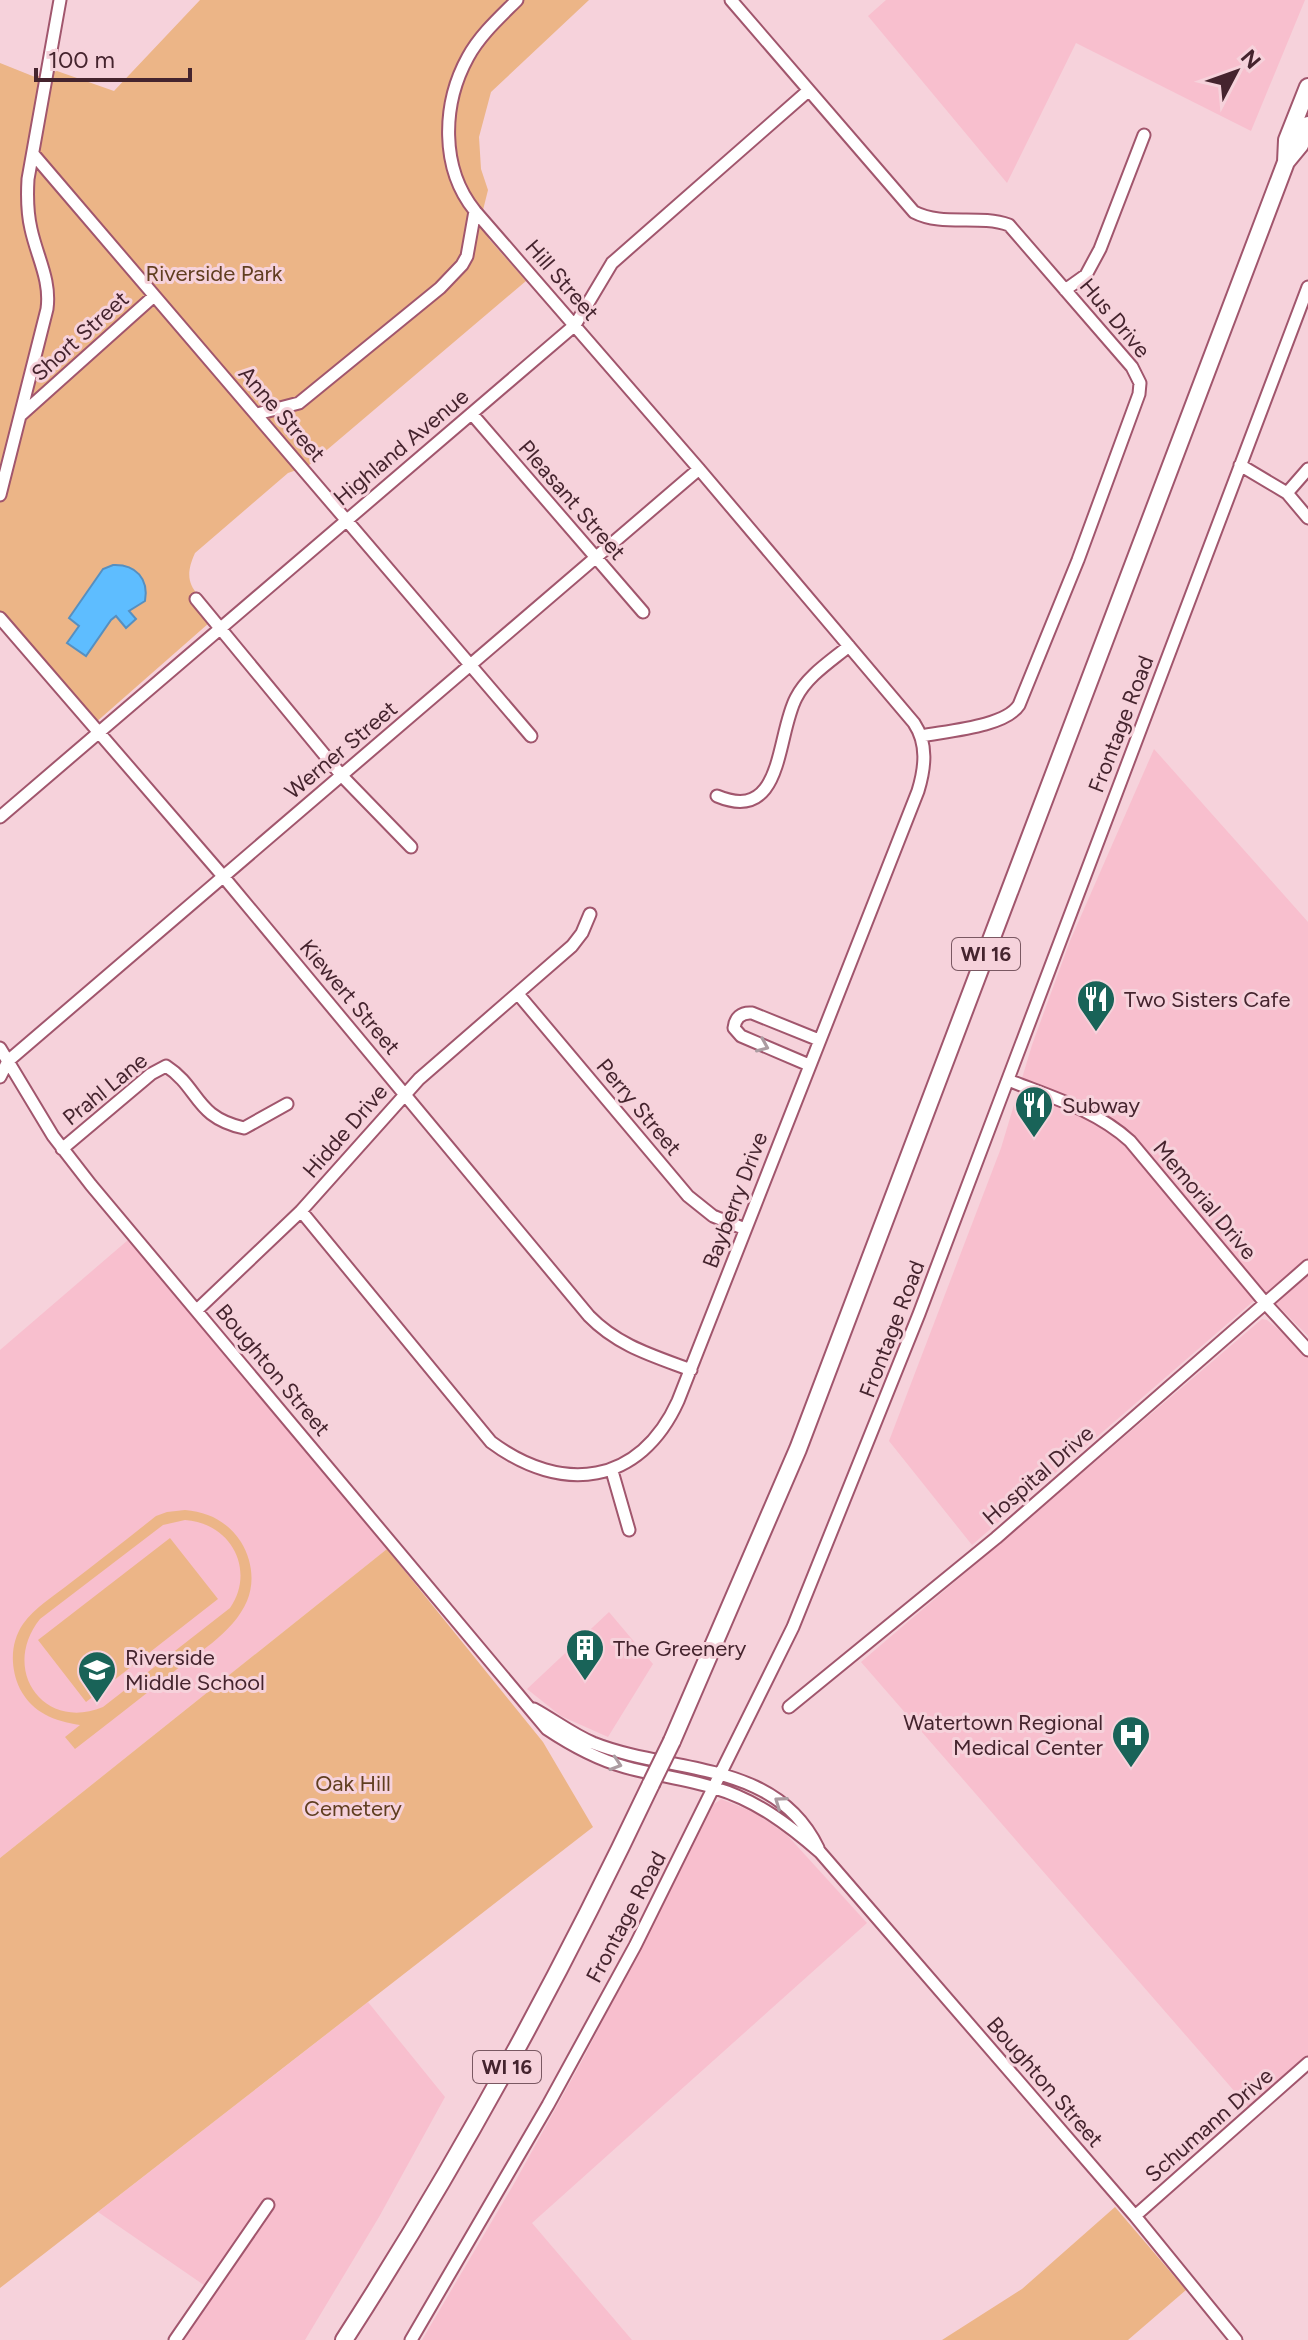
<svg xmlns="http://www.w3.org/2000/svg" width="1308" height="2340" font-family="Figtree,sans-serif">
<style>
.built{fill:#f8bfce}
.green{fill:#ecb587;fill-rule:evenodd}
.water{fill:#5ebdff;stroke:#568fc0;stroke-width:2}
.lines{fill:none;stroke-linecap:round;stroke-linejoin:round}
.minor-casing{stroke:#a1566d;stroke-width:15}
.highway-casing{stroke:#a1566d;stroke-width:20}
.minor{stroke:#fff;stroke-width:11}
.highway{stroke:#fff;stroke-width:16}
.highway-bridge-casing{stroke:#a1566d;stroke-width:20;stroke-linecap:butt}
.highway-bridge{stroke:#fff;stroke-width:16}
.oneway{stroke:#ab9ca1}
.labels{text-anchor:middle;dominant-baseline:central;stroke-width:6;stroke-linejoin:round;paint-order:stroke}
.shield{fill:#f6d2db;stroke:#7a5862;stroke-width:2}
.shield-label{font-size:20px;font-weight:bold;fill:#45242e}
.park-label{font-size:22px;fill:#603e20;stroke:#f6d2db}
.street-label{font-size:22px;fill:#45242e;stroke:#f6d2db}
.poi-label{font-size:22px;fill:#45242e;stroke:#f6d2db;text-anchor:start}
</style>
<rect width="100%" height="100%" fill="#f6d2db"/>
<path class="built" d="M886,0H1305L1251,131L1076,43L1007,183L868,16Z
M1154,749L1308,922V1336L1264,1292L972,1545L889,1441L1001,1148L1032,1045L1070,941Z
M128,1240L387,1549L0,1858V1350Z
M1262,1319L1267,1320L1283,1333L1308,1358V2057L1249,2108L861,1662Z
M609,1612L653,1664L608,1737L561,1716L527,1689Z
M721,1799L754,1812L787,1835L867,1923L532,2223L632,2340H422L515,2182L584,2057L713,1805Z
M368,2002L445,2097L379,2217L305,2340H183L214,2292L98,2212Z"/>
<path class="green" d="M200,0H589L491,92L479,137L481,169L488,190L482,214L489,239L526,281L308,466L288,473L195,553C180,586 197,592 217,616L94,724L0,617V63L35,77L57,71L114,91Z
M185,1510C209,1512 228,1522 241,1542C252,1560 255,1582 247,1601C233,1634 194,1655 167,1677C137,1701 106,1725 75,1749L65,1737L80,1725C54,1721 33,1713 20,1689C10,1668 10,1643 23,1624C34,1608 54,1596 69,1584C98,1562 127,1539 156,1516L167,1512ZM185,1520C231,1523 256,1570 230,1608L103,1707C43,1732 0,1669 40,1619L163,1525Z
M170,1538L218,1599L86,1702L38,1640Z
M387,1549L543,1742L593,1827L0,2288V1858Z
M1115,2207L1186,2290L1128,2340H942L1022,2289Z"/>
<path class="water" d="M113,565C136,564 149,579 145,601L129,611L136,619L126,628L116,616L111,620L86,656L67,643L79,626L69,618L103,569Z"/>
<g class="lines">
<defs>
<path id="minor" d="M731,0L914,212C943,227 978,214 1009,225L1132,367L1140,383L1139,394L1078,560L1019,705C1005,727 946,731 921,736
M34,155L531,736
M1065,290L1086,275L1100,249L1144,135
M257,414L299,403L440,288L462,265L467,256L475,211
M472,414L643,612
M21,415L154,296
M1240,465L1287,493L1308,518
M1287,493L1308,469
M0,495L47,309C51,280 37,257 31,229C27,212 27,196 28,179L60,0
M196,599L342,776L411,847
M0,618L222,875L589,1316C618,1346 654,1356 691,1370
M717,796C784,824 776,736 796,698C807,676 831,661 849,646
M0,817L575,325L612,263L808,91
M518,994L688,1196L713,1216L745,1229
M0,1048L53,1136L91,1185L547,1729C571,1745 596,1759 625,1767C654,1775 686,1779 715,1788C756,1800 789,1825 820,1852L1135,2216L1236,2340
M809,1065L741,1036L734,1028C735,1018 741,1012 752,1013L819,1040
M0,1077L8,1061L699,469
M1008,1080C1051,1097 1096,1110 1130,1141L1266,1304L1308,1350
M62,1149L151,1074L166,1066C200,1088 194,1117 244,1128L287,1104
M301,1211L491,1442C562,1495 640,1485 678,1401L918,791C925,768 928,744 914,723L699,469L475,211C440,168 442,104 468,57C480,35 499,18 517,0
M197,1310L301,1211L419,1079L572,946L582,933L590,914
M612,1471L629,1530
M789,1707L996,1538L1308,1266
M534,1709C554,1720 572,1734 593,1743C671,1774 775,1759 818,1848
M1135,2216L1308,2063
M175,2340L268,2205
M411,2340L548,2105L635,1946L793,1627L919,1314L1308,287"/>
<path id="highway" d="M1286,162L1300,145L1308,125
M672,1741L798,1449L1286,162L1287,140L1308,87
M344,2340C459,2162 560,1976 651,1784"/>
</defs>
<use href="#minor" class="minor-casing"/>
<use href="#highway" class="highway-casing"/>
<use href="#minor" class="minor"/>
<use href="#highway" class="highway"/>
<defs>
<path id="highway-bridge" d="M651,1784L672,1741"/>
</defs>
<use href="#highway-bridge" class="highway-bridge-casing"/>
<use href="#highway-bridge" class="highway-bridge"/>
</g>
<defs><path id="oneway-chevron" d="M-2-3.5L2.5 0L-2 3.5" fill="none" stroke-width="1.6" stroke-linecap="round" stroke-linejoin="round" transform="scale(2)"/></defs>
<g class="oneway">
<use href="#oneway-chevron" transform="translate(763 1046) rotate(23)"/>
<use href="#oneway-chevron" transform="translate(616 1764) rotate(18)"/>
<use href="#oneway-chevron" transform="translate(780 1802) rotate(-145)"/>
</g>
<defs>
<symbol id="restaurant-pin" viewBox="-11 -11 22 30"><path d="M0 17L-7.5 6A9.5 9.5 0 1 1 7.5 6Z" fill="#196358" stroke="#f6d2db"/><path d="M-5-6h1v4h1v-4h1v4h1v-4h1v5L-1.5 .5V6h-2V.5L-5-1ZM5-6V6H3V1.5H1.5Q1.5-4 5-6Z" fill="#fff"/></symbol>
<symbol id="building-pin" viewBox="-11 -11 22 30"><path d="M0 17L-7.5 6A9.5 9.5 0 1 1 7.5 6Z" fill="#196358" stroke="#f6d2db"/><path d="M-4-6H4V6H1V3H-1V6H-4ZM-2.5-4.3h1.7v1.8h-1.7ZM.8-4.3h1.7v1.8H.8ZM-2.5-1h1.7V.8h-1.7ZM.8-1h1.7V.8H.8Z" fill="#fff"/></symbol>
<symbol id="school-pin" viewBox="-11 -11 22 30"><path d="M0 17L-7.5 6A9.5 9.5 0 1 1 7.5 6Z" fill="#196358" stroke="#f6d2db"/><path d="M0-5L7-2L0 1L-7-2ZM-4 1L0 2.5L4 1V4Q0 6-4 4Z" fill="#fff"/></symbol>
<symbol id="hospital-pin" viewBox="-11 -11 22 30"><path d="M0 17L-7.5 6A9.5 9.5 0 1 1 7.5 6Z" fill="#196358" stroke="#f6d2db"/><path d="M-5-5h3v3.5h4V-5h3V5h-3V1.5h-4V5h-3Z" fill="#fff"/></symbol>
</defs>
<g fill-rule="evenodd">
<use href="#restaurant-pin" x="1074" y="977" width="44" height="60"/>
<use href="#restaurant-pin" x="1012" y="1083" width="44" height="60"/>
<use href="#building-pin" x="563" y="1626" width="44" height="60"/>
<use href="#school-pin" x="75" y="1648" width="44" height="60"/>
<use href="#hospital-pin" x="1109" y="1713" width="44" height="60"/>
</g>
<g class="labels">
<g class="shield">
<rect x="952" y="938" width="68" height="32" rx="6"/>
<rect x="473" y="2051" width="68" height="32" rx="6"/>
</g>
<g class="shield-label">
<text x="986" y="954">WI 16</text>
<text x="507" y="2067">WI 16</text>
</g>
<g class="park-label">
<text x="214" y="273">Riverside Park</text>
<text x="353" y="1783">Oak Hill<tspan x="353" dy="25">Cemetery</tspan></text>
</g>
<g class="street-label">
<text transform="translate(562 280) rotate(49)">Hill Street</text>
<text transform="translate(1115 318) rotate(50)">Hus Drive</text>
<text transform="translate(80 336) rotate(-42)">Short Street</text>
<text transform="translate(282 414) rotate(49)">Anne Street</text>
<text transform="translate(401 447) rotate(-40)">Highland Avenue</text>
<text transform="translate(572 500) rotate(49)">Pleasant Street</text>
<text transform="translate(1121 724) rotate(-69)">Frontage Road</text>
<text transform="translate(341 750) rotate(-40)">Werner Street</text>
<text transform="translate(350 997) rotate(50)">Kiewert Street</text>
<text transform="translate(105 1089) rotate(-39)">Prahl Lane</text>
<text transform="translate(639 1107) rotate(50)">Perry Street</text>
<text transform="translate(345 1131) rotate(-49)">Hidde Drive</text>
<text transform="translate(735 1200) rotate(-69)">Bayberry Drive</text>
<text transform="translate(1205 1200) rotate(50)">Memorial Drive</text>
<text transform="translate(892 1329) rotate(-69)">Frontage Road</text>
<text transform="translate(273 1370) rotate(50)">Boughton Street</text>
<text transform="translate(1038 1475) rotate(-41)">Hospital Drive</text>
<text transform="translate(626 1917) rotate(-62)">Frontage Road</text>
<text transform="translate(1045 2082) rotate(49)">Boughton Street</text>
<text transform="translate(1209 2125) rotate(-41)">Schumann Drive</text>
</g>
<g class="poi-label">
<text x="1124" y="999">Two Sisters Cafe</text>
<text x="1062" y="1105">Subway</text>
<text x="613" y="1648">The Greenery</text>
<text x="125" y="1657">Riverside<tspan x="125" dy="25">Middle School</tspan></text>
<text x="1103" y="1722" text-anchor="end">Watertown Regional<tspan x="1103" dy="25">Medical Center</tspan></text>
</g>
</g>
<g transform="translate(1236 72) rotate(49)" stroke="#f6d2db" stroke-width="6" paint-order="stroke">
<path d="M0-6L14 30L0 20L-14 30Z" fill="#45242e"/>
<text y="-12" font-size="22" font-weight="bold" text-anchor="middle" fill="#45242e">N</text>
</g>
<path d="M36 68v12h154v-12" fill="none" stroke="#45242e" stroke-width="4"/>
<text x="48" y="68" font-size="24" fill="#45242e" stroke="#f6d2db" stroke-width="6" paint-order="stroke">100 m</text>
</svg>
